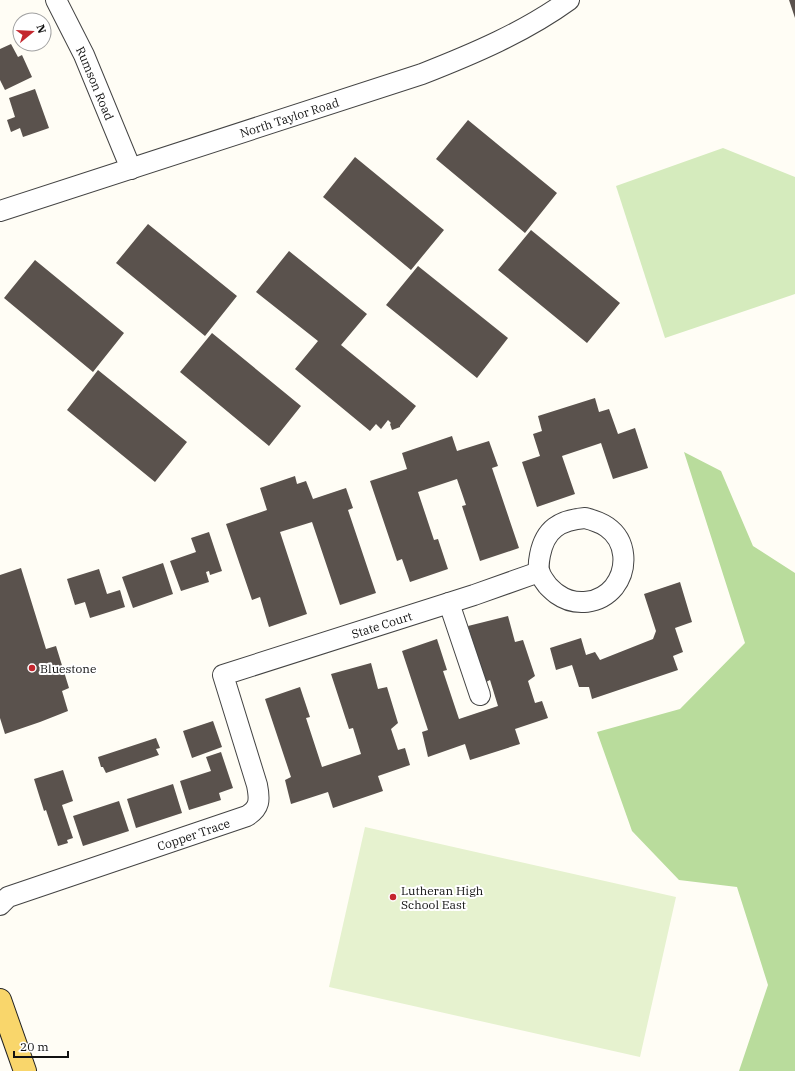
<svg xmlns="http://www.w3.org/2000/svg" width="795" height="1071" font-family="'IBM Plex Serif',serif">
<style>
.green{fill:#d5ebbd}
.forest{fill:#b9dc9c}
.pitch{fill:#e6f2cf}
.building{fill:#5a524d}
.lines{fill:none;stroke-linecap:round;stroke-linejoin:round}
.minor-casing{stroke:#444;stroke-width:22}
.major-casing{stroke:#222;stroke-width:24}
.minor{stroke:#fff;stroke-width:20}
.major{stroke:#f9d66b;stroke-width:22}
.poi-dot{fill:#c4262e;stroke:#fff;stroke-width:1.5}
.labels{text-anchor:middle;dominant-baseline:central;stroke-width:4;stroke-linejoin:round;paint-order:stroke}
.street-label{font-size:12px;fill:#111;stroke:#fff}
.poi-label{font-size:12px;fill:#111;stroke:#fff;text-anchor:start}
</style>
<rect width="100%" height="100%" fill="#fffdf5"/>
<path class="green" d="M723,148L795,177V294L665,338L616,186Z"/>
<path class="forest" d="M684,452L721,471L753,546L795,573V1071H739L768,985L737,887L679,880L632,831L597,732L680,709L745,643Z"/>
<path class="pitch" d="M365,827L676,897L640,1057L329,987Z"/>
<path class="building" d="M789,0H795V18Z
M11,44L18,57L22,55L32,77L5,90L0,80V49Z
M35,89L49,128L23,137L20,128L11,132L7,120L15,117L9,98Z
M468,120L557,193L525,233L436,159Z
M355,157L444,230L411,270L323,197Z
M148,224L237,296L205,336L116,263Z
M531,230L620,303L587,343L498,270Z
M289,251L367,314L341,345L416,406L400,426V427L392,430L390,424L391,423L388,420L381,429L376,424L370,431L295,369L318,341L256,292Z
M35,260L124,333L93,372L4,298Z
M418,266L508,338L477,378L386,305Z
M212,333L301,406L269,446L180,372Z
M98,370L187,442L155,482L67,410Z
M595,398L599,412L609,409L618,434L635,428L648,468L613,479L601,443L562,456L575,494L537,507L522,462L540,456L533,434L542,431L538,416Z
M452,436L457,451L489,441L498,466L492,468L519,548L480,561L462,506L466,505L457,479L418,492L434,540L438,539L448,569L410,582L402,559L397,561L370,481L407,469L402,453Z
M295,476L297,484L306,481L313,499L346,488L353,508L348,510L376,593L340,605L312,522L280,532L307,614L269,627L260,597L252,600L226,524L267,510L260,488Z
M209,532L222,571L210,575L209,571L206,572L209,582L181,591L170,561L196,552L191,538Z
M163,563L173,594L133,608L122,577Z
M21,568L46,649L56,646L69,688L62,691L68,711L40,722L5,734L0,718V575Z
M99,569L107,594L120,590L125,607L90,618L85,602L75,605L67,579Z
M680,582L692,622L675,628L683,652L673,656L678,670L592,699L589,687H579L572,665L556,670L550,648L581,638L586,655L595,652L600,660L653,639L656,631L644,594Z
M508,616L515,642L523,640L535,676L528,681L535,703L542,701L548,718L515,729L520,744L470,760L465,744L428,757L422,732L428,730L402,651L437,639L447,670L443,671L459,719L498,706L490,680L486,682L468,626Z
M371,663L378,689L387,687L398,723L391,729L398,750L405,748L410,765L378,776L383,791L333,808L328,792L291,804L285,780L291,777L265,699L300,687L310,717L306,718L322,767L361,754L353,728L349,729L331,674Z
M213,721L222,747L192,758L183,731Z
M156,738L160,748L156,749L159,755L106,773L103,767H101L98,757Z
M221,752L233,788L219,793L221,800L189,810L180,781L211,771L206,757Z
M63,770L73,801L62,805L73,838L67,840L68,843L58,846L46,810L44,811L34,779Z
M173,784L182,813L136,828L127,799Z
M119,801L129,831L83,846L73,816Z"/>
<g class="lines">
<defs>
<g id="minor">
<path id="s1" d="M56,0L84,55L131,169"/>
<path id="s2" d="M0,211L422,74C473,54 525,32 569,0"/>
<path d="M585,518C593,520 600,522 607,527C627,541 628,569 614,587C600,604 575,607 557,594C554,592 551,589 548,586C545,582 541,577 540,573C538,569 539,560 540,555C545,529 560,520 585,518Z"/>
<path d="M449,603L480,695"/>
<path id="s3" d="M0,905L8,897L247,816C260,808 260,800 257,785L223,675L474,595L539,572"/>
</g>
<path id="major" d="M0,1000L25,1071"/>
</defs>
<use href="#minor" class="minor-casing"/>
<use href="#major" class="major-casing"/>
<use href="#minor" class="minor"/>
<use href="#major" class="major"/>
</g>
<g class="poi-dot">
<circle cx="32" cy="668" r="4"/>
<circle cx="393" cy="897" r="4"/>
</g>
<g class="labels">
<g class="street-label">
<text stroke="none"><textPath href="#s1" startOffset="92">Rumson Road</textPath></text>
<text stroke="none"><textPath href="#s2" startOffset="304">North Taylor Road</textPath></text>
<text stroke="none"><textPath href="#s3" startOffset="581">State Court</textPath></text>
<text stroke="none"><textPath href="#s3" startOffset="207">Copper Trace</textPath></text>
</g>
<g class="poi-label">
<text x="40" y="668">Bluestone</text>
<text x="401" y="890">Lutheran High<tspan x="401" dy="14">School East</tspan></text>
</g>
</g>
<g transform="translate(32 32) rotate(72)"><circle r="19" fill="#ffffff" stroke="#a0a0a0"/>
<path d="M0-3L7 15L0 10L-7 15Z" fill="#c4262e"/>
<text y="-6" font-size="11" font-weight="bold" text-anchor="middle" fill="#111111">N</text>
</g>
<path d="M14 1051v6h54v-6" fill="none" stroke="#111111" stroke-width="2"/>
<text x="20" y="1051" font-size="12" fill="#111111" stroke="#ffffff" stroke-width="3" paint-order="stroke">20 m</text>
</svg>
